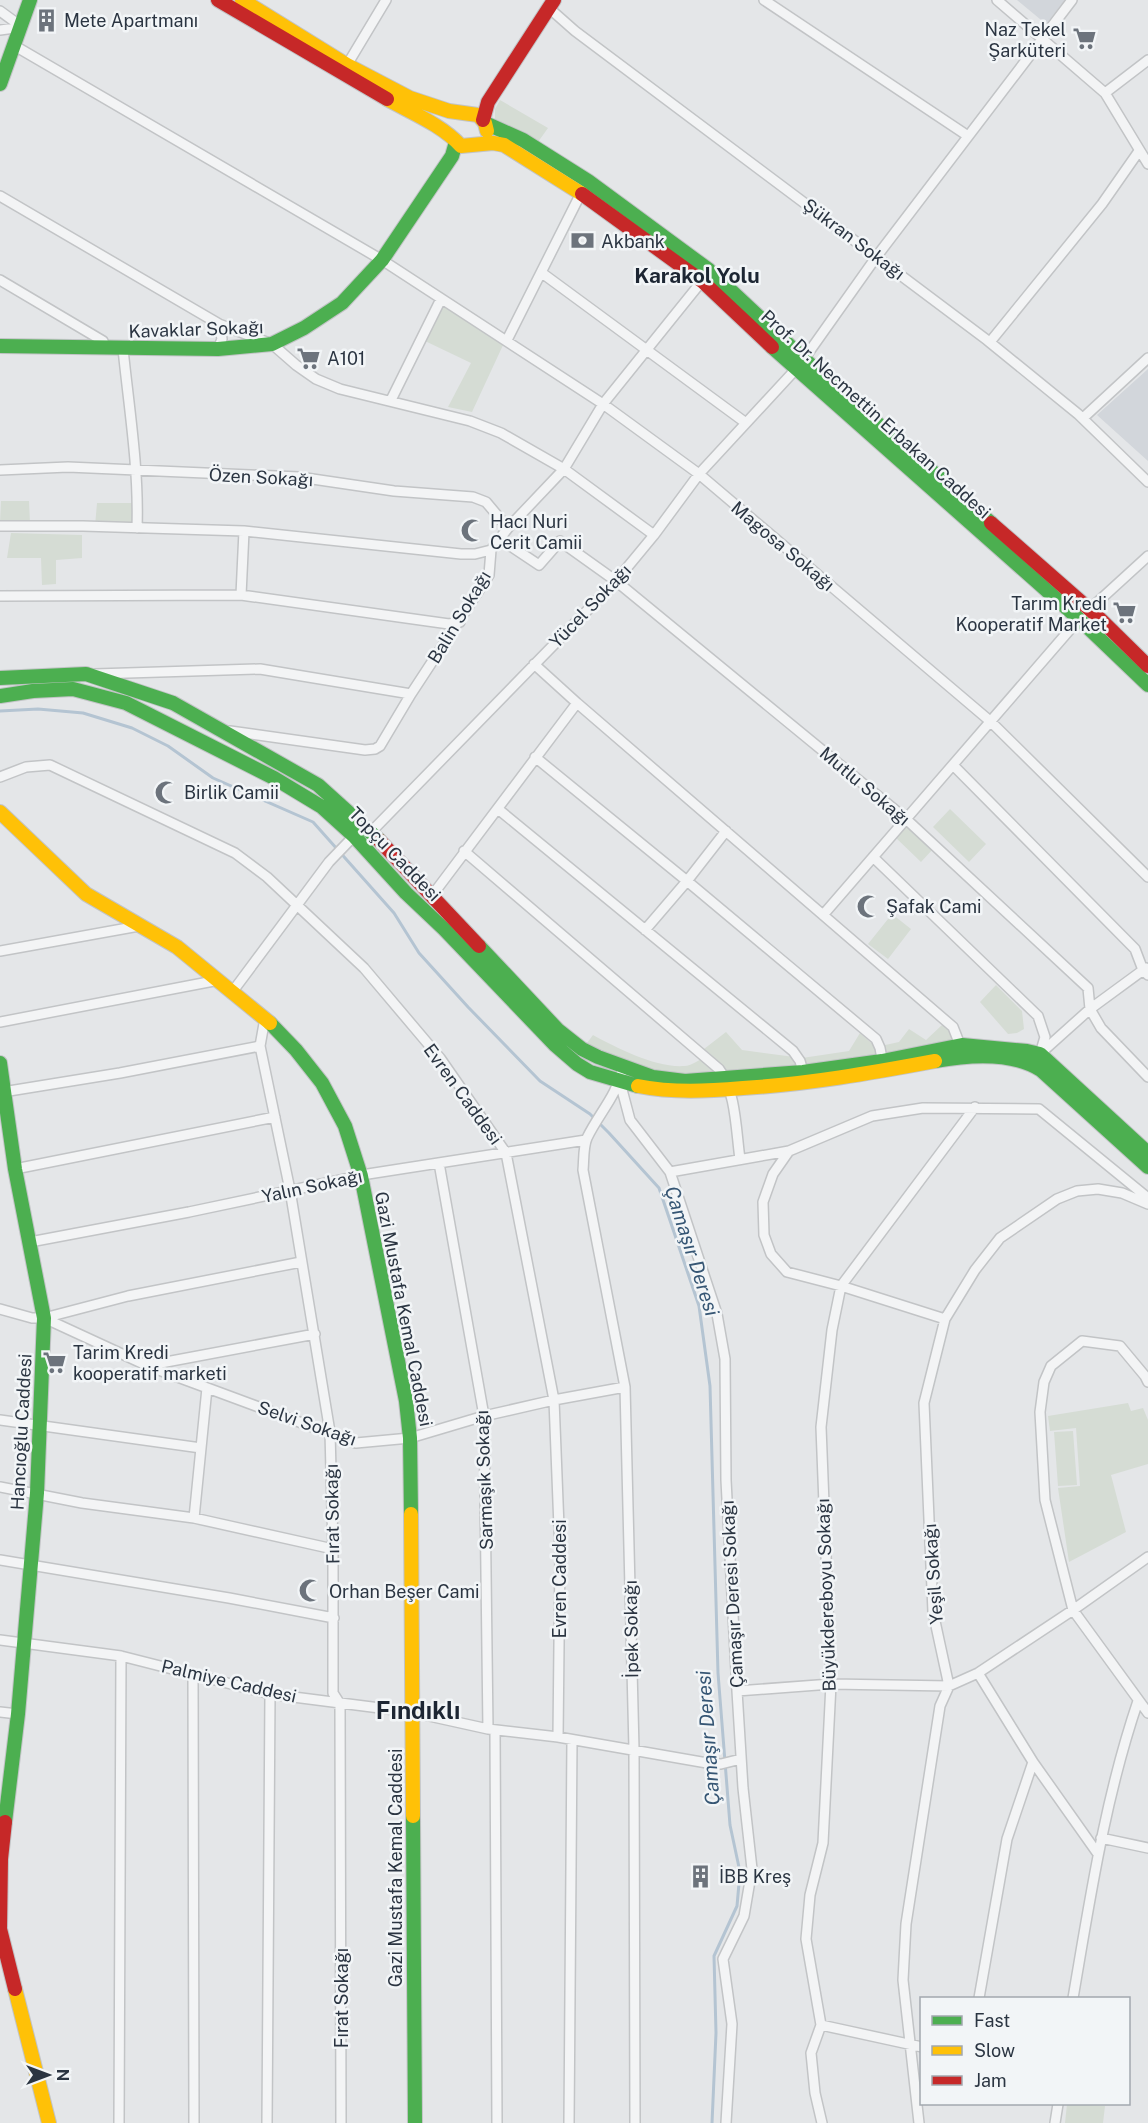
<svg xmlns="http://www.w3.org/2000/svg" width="1148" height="2123" font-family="'Public Sans',sans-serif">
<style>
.built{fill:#d2d6db}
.green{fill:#d5dcd4}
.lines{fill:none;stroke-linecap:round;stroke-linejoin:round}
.stream{stroke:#b4c4d2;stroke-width:3}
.street-casing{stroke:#c2c4c6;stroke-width:12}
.fast-casing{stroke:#c2c4c6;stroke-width:16}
.slow-casing{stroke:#c2c4c6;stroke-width:16}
.jam-casing{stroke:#c2c4c6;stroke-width:16}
.street{stroke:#f3f4f5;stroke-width:9}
.fast{stroke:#4caf50;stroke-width:14}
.slow{stroke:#ffc107;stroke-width:14}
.jam{stroke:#c62828;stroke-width:14}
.labels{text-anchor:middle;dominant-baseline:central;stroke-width:5;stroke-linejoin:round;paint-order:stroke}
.poi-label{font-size:18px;fill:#2b3542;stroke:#f2f5f7;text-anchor:start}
.street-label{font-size:18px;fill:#2b3542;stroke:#f2f5f7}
.water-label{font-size:20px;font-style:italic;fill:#365674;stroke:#f2f5f7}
.quarter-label{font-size:21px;font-weight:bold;fill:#1d2633;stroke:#f2f5f7}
.district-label{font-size:24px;font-weight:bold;fill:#1d2633;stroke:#f2f5f7}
</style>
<rect width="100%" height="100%" fill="#e4e6e8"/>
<path class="built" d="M1017,0H1065L1046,24Z
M1148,369V461L1097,415Z"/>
<path class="green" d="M500,100L548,128L533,149L495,122V109Z
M442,306L504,343L472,412L448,407L471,363L425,341Z
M1,501H29L30,523H0Z
M97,503H138L137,528L95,526Z
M11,533L82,535V558L56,560V584L42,585L41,558H7Z
M950,809L986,844L969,862L933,827Z
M907,825L933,849L921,862L895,837Z
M892,914L911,929L888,959L868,944Z
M996,985L1022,1011L1024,1029L1017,1033L1008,1034L980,1002Z
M942,1025L951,1030L957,1042L885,1057L687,1076L641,1069L605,1055L587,1043L593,1035C617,1048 656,1068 684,1066C692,1066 702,1058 710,1054L704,1049L726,1032L742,1050L802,1058L849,1051L860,1033L876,1047L899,1042L909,1029L926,1040Z
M1128,1403L1131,1411L1143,1408L1148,1420V1464L1111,1475L1126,1532L1069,1562L1058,1488L1080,1486L1076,1428L1050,1431L1048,1416Z
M1073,1431L1077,1485L1058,1486L1054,1432Z
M1067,2104L1105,2106L1103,2123H1065Z"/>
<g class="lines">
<path class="stream" d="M0,711L38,709L83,713L132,728L168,746L213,778L313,822L394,913L419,953L468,1007L540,1081L590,1114L609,1133L659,1188L699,1306L710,1386L718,1673L730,1825L740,1872L737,1906L714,1956L716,2033L712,2123"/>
<defs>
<path id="street" d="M764,0L968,136
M997,0L1105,93L1148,164
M549,8L575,31L987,340L1078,414L1148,482
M0,11L22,27
M0,30L22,27
M15,46L382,260L603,404L699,474L990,721L1148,877
M347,65L386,0
M1105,93L1148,60
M0,196L219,324
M542,273L746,423
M0,280L103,341L106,349
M507,340L578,199L583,194
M990,342L1102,204L1139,151
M123,349C129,408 139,468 137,528
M218,349L222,339L219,324L272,344L296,365L316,379L340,389L470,421L501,433L564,469L654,535
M804,359L877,256L1072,0
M391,400L441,299
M1083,418L1148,358
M0,470L68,467L299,477L394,491L473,497L486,502L508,528
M0,526H83L244,531L461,554H475L491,550
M500,539L539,565L560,541L616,581L906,819L1088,988L1090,1009L1101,1028L1148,1077
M241,595L244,531
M0,596L241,595L449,624L460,622
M534,664L577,703L953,1027L962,1050
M95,674L260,669L411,694
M230,731L365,750L375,749L380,746L411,694L489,575L491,550L508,528L564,469L603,404L702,281
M535,757L687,881L876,1039L880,1048L883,1064
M953,765L1135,949L1143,970L1148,975
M0,777L26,767L50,765L235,853L267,877L364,968L440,1058L506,1153L554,1400L560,1553L558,1737
M498,809L793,1051L800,1061L804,1075
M371,832L616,581L654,535L699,474L796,369
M464,851L719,1069C736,1091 736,1131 740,1159
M873,857L1038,1016L1045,1037L1040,1054
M431,897L577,703
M823,915L1079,619L1148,556
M645,930L687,881L726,831
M0,951L139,926
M233,991L329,862L354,836
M265,1018L260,1046L290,1190L330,1432L333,1549V1693L340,1704L341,2123
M0,1022L219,980
M1041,1053L1090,1009L1146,968
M623,1067C617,1096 599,1113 587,1138C583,1147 584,1161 583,1170L625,1387L634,1749L635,2123
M620,1082L630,1120L670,1172L717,1314L725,1359L726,1480L737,1691L743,1788L752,1869L744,1916L723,1959L732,2024L726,2123
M3,1094L9,1091L120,1073L260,1046
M789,1151L773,1174L763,1202L764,1235L771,1254L787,1272L841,1286L945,1319
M439,1163L484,1416L488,1729
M15,1169L275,1117
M670,1172L789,1151L872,1116L923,1108L1039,1109L1148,1198
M30,1242L189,1212L368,1174L586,1140
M0,1309L32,1318H44L148,1366L356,1443L410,1438L484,1416L554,1400L625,1387
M44,1318L128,1296L301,1262
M150,1365L315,1334
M1148,1382L1145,1376L1120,1346L1082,1341L1051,1366L1044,1382L1040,1412L1045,1500L1073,1610L1148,1557
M0,1420L201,1448
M0,1487L82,1503L194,1518L333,1549
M194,1518L207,1388
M0,1560L229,1598L334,1618
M0,1640L121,1656L270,1694L411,1712L488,1729L558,1737L707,1763L721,1764L741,1759
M193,1673L194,2123
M978,1673L1033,1762L1098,1854
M737,1691L831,1684L949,1686L978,1673L1073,1610L1148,1713
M0,1712L18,1714
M495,1730L497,2123
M1101,1838L1148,1848
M979,1998L1007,1839L1033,1762
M1073,1998C1090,1899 1105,1798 1138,1701
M821,2025L922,2047
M119,2123L121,1656
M267,2123L270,1694
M569,2123L572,1740
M822,2123L815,2093L811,2053L821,2025L806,1939L810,1895L823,1843L831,1684L821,1427L832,1330L841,1286L975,1107
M919,2123L903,1980L906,1924L940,1706L949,1686L933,1612L924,1403L945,1319L975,1270L1000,1238L1057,1199L1077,1191L1098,1189L1122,1193L1148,1204
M1055,2123L1058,2104"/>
<path id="fast" d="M0,84L30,0
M485,123L523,140L588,181L709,270L804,359L991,523
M0,346L218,349L272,344L304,328L342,303L382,260L452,156L456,142
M772,347L1079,619L1148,685
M0,678L86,674L173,703L318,785L379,840
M0,696L33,691L73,689L126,703L274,778L322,807L354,836L406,893L444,929L555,1045L577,1064L590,1072L638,1086
M479,946L558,1030L582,1049L598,1057L653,1077L685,1081L803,1072L882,1061L962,1045L1027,1051L1040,1054L1148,1153
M270,1023L296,1050L322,1083L345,1126L361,1176L406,1401L410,1438L411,1514
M935,1061C968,1055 1011,1051 1041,1070L1148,1167
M0,1063L15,1169L44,1318L37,1493L18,1714L5,1822
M413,1816L415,2123"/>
<path id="slow" d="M242,0L347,65L410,98L449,111L478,115L485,123L487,131
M387,99C412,113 442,125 461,146L493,143L504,145L582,194
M0,812L86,894L177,947L270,1023
M638,1086C673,1093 708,1091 743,1088C808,1084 871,1073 935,1061
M411,1514L413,1816
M15,1989L49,2123"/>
<path id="jam" d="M218,0L387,99
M483,120L488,102L554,0
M582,194L702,281L772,347
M991,523L1096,615L1148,666
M379,840L479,946
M5,1822L1,1859L0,1929L15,1989"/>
</defs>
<use href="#street" class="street-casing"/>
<use href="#fast" class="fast-casing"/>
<use href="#slow" class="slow-casing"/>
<use href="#jam" class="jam-casing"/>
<use href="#street" class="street"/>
<use href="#fast" class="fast"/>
<use href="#slow" class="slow"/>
<use href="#jam" class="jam"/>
</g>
<defs>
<symbol id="building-bare" viewBox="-9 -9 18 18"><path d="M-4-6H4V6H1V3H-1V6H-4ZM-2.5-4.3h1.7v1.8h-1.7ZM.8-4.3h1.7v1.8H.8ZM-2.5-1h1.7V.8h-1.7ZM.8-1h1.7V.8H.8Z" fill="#6c737c" stroke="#f2f5f7" stroke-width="2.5" paint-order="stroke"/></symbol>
<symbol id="supermarket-bare" viewBox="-9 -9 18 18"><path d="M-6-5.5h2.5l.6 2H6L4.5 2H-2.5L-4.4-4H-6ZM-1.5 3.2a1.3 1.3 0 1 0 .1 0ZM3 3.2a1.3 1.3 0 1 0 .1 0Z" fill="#6c737c" stroke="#f2f5f7" stroke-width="2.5" paint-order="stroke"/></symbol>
<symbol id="bank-bare" viewBox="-9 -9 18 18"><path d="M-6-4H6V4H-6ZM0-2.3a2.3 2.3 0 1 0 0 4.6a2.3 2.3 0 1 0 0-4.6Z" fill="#6c737c" stroke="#f2f5f7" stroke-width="2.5" paint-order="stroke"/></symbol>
<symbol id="mosque-bare" viewBox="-9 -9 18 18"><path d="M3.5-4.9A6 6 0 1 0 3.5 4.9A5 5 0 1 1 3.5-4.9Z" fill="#6c737c" stroke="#f2f5f7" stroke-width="2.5" paint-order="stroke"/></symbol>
</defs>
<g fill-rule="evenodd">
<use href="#building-bare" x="30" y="4" width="33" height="33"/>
<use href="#supermarket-bare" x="1068" y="22" width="33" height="33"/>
<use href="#bank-bare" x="566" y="224" width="33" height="33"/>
<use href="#supermarket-bare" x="292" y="342" width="33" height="33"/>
<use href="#mosque-bare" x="456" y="514" width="33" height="33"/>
<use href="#supermarket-bare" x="1108" y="596" width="33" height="33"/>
<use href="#mosque-bare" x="150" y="776" width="33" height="33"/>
<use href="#mosque-bare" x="852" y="890" width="33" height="33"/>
<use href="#supermarket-bare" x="38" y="1346" width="33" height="33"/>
<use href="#mosque-bare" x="294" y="1574" width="33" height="33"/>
<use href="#building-bare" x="684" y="1860" width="33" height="33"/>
</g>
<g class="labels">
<g class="poi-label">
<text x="64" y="20">Mete Apartmanı</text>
<text x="1066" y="29" text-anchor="end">Naz Tekel<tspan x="1066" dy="21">Şarküteri</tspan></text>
<text x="601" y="241">Akbank</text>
<text x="327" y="358">A101</text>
<text x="490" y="521">Hacı Nuri<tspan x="490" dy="21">Cerit Camii</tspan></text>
<text x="1107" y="603" text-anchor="end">Tarım Kredi<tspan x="1107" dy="21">Kooperatif Market</tspan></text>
<text x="184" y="792">Birlik Camii</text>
<text x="886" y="906">Şafak Cami</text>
<text x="73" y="1352">Tarim Kredi<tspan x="73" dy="21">kooperatif marketi</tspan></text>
<text x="329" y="1591">Orhan Beşer Cami</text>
<text x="719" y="1876">İBB Kreş</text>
</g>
<g class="street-label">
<text transform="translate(854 239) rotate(37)">Şükran Sokağı</text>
<text transform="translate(196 329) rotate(-2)">Kavaklar Sokağı</text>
<text transform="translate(876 414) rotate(42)">Prof. Dr. Necmettin Erbakan Caddesi</text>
<text transform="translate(261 477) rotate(3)">Özen Sokağı</text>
<text transform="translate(783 546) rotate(40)">Magosa Sokağı</text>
<text transform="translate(590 606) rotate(-46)">Yücel Sokağı</text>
<text transform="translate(459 617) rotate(-59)">Balin Sokağı</text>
<text transform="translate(865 786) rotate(40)">Mutlu Sokağı</text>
<text transform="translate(395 854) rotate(46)">Topçu Caddesi</text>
<text transform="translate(463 1094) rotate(54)">Evren Caddesi</text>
<text transform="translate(312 1186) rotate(-12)">Yalın Sokağı</text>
<text transform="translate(404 1309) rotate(79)">Gazi Mustafa Kemal Caddesi</text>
<text transform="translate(307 1423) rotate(19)">Selvi Sokağı</text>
<text transform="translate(21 1432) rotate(-87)">Hancıoğlu Caddesi</text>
<text transform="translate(484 1480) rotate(-92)">Sarmaşık Sokağı</text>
<text transform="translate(332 1514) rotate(-91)">Fırat Sokağı</text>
<text transform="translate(933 1574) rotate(-94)">Yeşil Sokağı</text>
<text transform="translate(559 1579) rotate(-90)">Evren Caddesi</text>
<text transform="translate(732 1594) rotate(-93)">Çamaşır Deresi Sokağı</text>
<text transform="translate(826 1595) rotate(-92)">Büyükdereboyu Sokağı</text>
<text transform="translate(631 1629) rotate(-91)">İpek Sokağı</text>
<text transform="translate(229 1681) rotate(13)">Palmiye Caddesi</text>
<text transform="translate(395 1868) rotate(-90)">Gazi Mustafa Kemal Caddesi</text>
<text transform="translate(341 1998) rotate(-90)">Fırat Sokağı</text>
</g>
<g class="water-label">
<text transform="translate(692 1251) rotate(72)">Çamaşır Deresi</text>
<text transform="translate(708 1738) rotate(-94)">Çamaşır Deresi</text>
</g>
<g class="quarter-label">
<text x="697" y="275">Karakol Yolu</text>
</g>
<g class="district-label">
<text x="418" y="1710">Fındıklı</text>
</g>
</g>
<rect x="920" y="1997" width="210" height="108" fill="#f2f5f7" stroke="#a2a8af" stroke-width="1.5"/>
<rect x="932" y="2016" width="30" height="9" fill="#4caf50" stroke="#a2a8af" stroke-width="1.5"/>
<text x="974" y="2027" font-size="18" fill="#2b3542">Fast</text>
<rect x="932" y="2046" width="30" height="9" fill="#ffc107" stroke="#a2a8af" stroke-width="1.5"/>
<text x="974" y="2057" font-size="18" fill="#2b3542">Slow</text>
<rect x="932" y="2076" width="30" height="9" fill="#c62828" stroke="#a2a8af" stroke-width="1.5"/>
<text x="974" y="2087" font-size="18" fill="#2b3542">Jam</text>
<g transform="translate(48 2075) rotate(90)" stroke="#f2f5f7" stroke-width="4.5" paint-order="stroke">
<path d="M0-4.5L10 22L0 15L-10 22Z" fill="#2b3542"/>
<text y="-9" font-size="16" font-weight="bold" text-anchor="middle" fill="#2b3542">N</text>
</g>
</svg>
